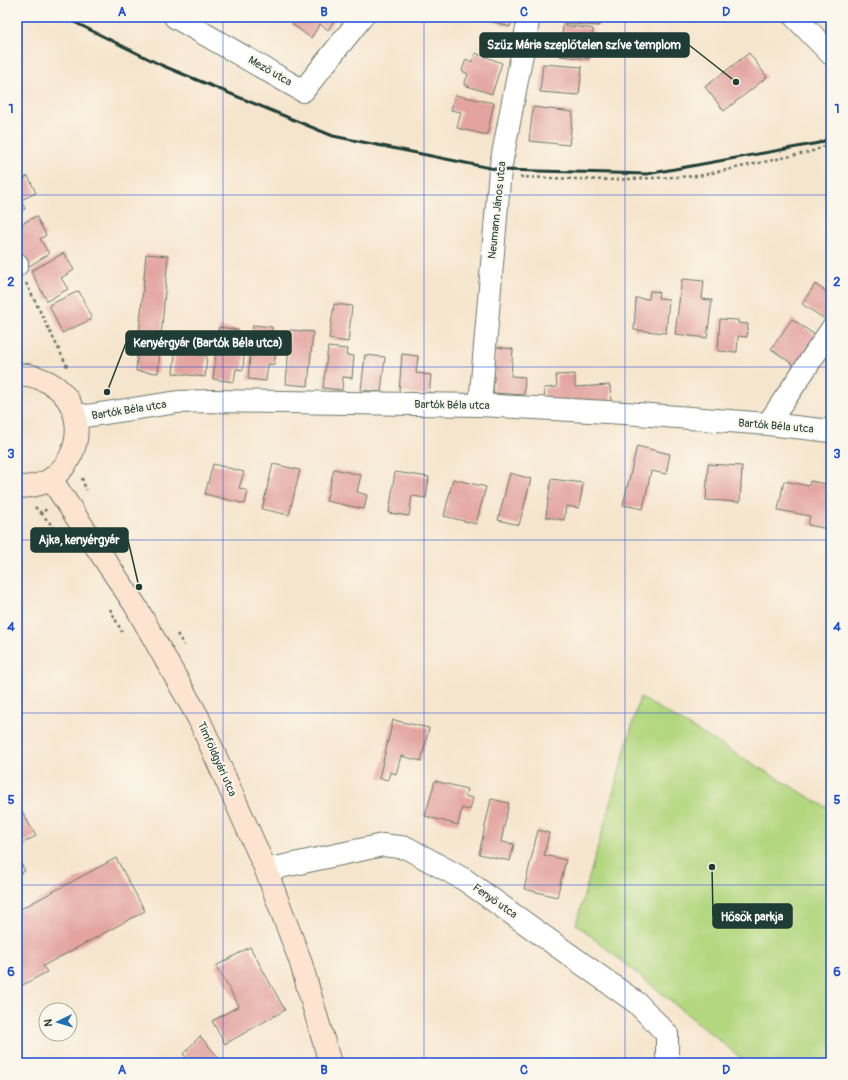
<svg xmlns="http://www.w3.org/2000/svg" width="848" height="1080" font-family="Pangolin,sans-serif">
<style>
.green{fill:#b3d77f;stroke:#698a5a}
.building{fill:#e3a39f}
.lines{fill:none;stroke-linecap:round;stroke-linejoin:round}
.street-casing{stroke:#6a786a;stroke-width:24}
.secondary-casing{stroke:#6a786a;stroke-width:24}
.path{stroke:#6a786a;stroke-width:2.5;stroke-dasharray:3 3;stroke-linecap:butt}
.street{stroke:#fff;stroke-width:22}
.secondary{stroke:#fde4d1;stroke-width:22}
.rail{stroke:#1f3d34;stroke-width:3}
.grid{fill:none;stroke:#1d4ed8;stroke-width:1;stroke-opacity:0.55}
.labels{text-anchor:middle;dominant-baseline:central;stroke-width:4;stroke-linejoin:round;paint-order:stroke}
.street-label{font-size:11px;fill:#1f3d34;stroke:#fbf7ec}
.leader{fill:none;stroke:#1f3d34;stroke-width:1.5}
.callout-dot{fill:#1f3d34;stroke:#fbf7ec;stroke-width:1.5}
.callout{fill:#1f3d34;stroke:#1f3d34;stroke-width:1.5}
.callout-label{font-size:12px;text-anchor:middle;font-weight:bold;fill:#fff}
.neatline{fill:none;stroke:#1d4ed8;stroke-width:1.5}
.grid-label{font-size:13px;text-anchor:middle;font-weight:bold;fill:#1d4ed8}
</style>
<rect width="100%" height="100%" fill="#fbf7ec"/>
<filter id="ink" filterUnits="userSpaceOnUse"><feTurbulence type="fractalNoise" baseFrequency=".025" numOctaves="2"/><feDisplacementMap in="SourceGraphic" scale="8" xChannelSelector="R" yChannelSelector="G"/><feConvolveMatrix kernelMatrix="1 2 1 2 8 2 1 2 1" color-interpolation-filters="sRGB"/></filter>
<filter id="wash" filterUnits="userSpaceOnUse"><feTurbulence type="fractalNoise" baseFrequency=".012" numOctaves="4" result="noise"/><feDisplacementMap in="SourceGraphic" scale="16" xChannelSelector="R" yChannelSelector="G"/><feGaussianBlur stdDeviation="0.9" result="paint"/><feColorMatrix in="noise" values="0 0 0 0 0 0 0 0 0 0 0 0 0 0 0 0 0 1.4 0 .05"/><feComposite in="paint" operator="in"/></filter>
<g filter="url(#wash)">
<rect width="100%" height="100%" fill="#f6e5cd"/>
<path class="green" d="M640,697L831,810V1063H747L576,924Z"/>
<g id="blocks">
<path class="building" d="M297,17H334L336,18L328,30L320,24L311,38L292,24Z
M482,17H518L517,20L512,19L510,27L481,18Z
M563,17H600L599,26L563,23Z
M563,25L593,29L589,59L560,56Z
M475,53L502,63L492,94L464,85L468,74L462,71L466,59L472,62Z
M749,53L767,77L724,111L705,87Z
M543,64L582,67L579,95L540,92Z
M455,95L494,103L487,135L457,128L461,112L451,110Z
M533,107L573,112L569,145L529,141Z
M17,136L20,143L17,144Z
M28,176L36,193L21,200L25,209L17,213V182Z
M36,216L46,235L40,239L49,254L29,266L17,245V227Z
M64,253L74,270L61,278L68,289L47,301L31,271Z
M146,254L168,256L158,373L136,371Z
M682,279L704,281L702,299L712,300L707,338L675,334Z
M815,284L831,295V323L802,304Z
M79,291L92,319L62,333L49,305Z
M650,291L659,292L658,298L669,299L666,333L634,330L636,298L649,299Z
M334,304L352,306L348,342L329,339Z
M720,319L738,320V323L748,324L747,337L738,336L737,352L718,351Z
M792,319L822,340L801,370L771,349Z
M253,325L272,327L270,343L277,344L274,365L268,364L266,381L248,379Z
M219,327L239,330L237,354L244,355L243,370L236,369L234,382L213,379Z
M290,330L313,332L308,386L286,384Z
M177,336L196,338L195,355L207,356L205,377L173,373Z
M328,347L347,349L346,355L354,356L352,378L343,377L342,390L323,388Z
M496,347L513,349L511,376L525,377L524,395L493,393Z
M402,354L418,356L416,373L431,375L429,395L399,392Z
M365,355L385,357L381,392L361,390Z
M575,374V387L610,385L611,403L545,406L544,388L557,387L556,375Z
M637,446L670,454L666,474L651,471L643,509L623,505Z
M213,464L244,472L239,488L248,491L245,504L205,494Z
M273,464L300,470L289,515L262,509Z
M708,464L742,466L740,502L706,500Z
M334,469L361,475L357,492L367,495L364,509L326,501Z
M395,472L429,477L426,498L412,496L409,516L389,513Z
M510,473L531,479L519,525L498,520Z
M453,479L486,487L476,524L444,516Z
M551,479L583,483L579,508L566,506L564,520L546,517Z
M784,481L809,486L810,481L831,485V512L828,529L808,525L810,516L778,510Z
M393,720L429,728L421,761L401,756L396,774L390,772L388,780L379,778Z
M435,781L467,789L465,796L473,798L470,810L462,808L458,825L425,816Z
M491,799L509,803L501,842L514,844L510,861L479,854Z
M21,810L36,836L17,846V812Z
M538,830L549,833L544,855L566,860L557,897L524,889Z
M17,857L25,871L17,875Z
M116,858L145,911L43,966L47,972L17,988V911Z
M250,947L285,1010L225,1044L212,1021L239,1006L216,966Z
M200,1036L223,1063H191L183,1054Z"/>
</g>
</g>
<g filter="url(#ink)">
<use href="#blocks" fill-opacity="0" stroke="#6a786a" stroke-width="1"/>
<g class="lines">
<defs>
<path id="street" d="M175,17L303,91L362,17
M795,17L831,54
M17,264V265
M480,405L500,170L529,17
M74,413L86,416L178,402L211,401L480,405L625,413L768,424L831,431
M768,424L831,330
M266,870L383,845L407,848L465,880L637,1003L667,1034V1063"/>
<path id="secondary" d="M17,375C25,374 34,376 41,379C85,395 88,452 52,478C42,486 29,487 17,487
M51,479L135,605L198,717L266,870L300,960L330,1063"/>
</defs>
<use href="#street" class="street-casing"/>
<use href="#secondary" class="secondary-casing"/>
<path class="path" d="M520,177L608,180L698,176L810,152L831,144
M26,283L68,368
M82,478L86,490
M35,507L41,513L47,509
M41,513L62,537
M110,609L122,632
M177,634L184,645"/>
<use href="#street" class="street"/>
<use href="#secondary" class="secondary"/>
<path class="rail" d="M64,17L161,65L333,136L500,170L647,174L819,143L831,138"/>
</g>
</g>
<path class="grid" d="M223,17V1063M424,17V1063M625,17V1063M17,195H831M17,367H831M17,540H831M17,713H831M17,885H831"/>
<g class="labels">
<g class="street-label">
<text transform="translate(270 71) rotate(30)">Mező utca</text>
<text transform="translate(497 210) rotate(-84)">Neumann János utca</text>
<text transform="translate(452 405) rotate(1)">Bartók Béla utca</text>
<text transform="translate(129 410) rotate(-9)">Bartók Béla utca</text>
<text transform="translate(776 426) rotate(5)">Bartók Béla utca</text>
<text transform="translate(217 759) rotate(66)">Timföldgyári utca</text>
<text transform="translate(495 901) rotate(35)">Fenyő utca</text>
</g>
</g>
<path class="leader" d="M736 82L689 45M107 392L126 343M139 587L128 540M712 867L713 916"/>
<g class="callout-dot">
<circle cx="736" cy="82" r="4"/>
<circle cx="107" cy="392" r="4"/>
<circle cx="139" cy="587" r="4"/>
<circle cx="712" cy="867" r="4"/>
</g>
<g class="callout">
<rect x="480" y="33" width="209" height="24" rx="4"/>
<rect x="126" y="331" width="165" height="24" rx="4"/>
<rect x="31" y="528" width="97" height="24" rx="4"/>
<rect x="713" y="904" width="79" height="24" rx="4"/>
</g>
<g class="callout-label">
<text x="584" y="49">Szűz Mária szeplőtelen szíve templom</text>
<text x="208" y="347">Kenyérgyár (Bartók Béla utca)</text>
<text x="79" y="544">Ajka, kenyérgyár</text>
<text x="752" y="921">Hősök parkja</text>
</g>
<rect width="848" height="1080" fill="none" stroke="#fbf7ec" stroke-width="44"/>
<g transform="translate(58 1022) rotate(265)"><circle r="19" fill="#fbf7ec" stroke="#a3ada2"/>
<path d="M0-3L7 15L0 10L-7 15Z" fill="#1f6fb2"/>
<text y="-6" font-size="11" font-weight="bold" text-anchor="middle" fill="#1f3d34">N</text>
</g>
<rect x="22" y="22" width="804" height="1036" class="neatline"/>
<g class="grid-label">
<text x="122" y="16">A</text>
<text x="324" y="16">B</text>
<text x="524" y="16">C</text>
<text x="726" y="16">D</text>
<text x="11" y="113">1</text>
<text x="837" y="113">1</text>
<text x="11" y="286">2</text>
<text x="837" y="286">2</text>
<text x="11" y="458">3</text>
<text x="837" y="458">3</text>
<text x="11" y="631">4</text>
<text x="837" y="631">4</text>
<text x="11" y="804">5</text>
<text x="837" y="804">5</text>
<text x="11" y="976">6</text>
<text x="837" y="976">6</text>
<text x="122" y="1074">A</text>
<text x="324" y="1074">B</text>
<text x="524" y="1074">C</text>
<text x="726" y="1074">D</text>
</g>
</svg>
